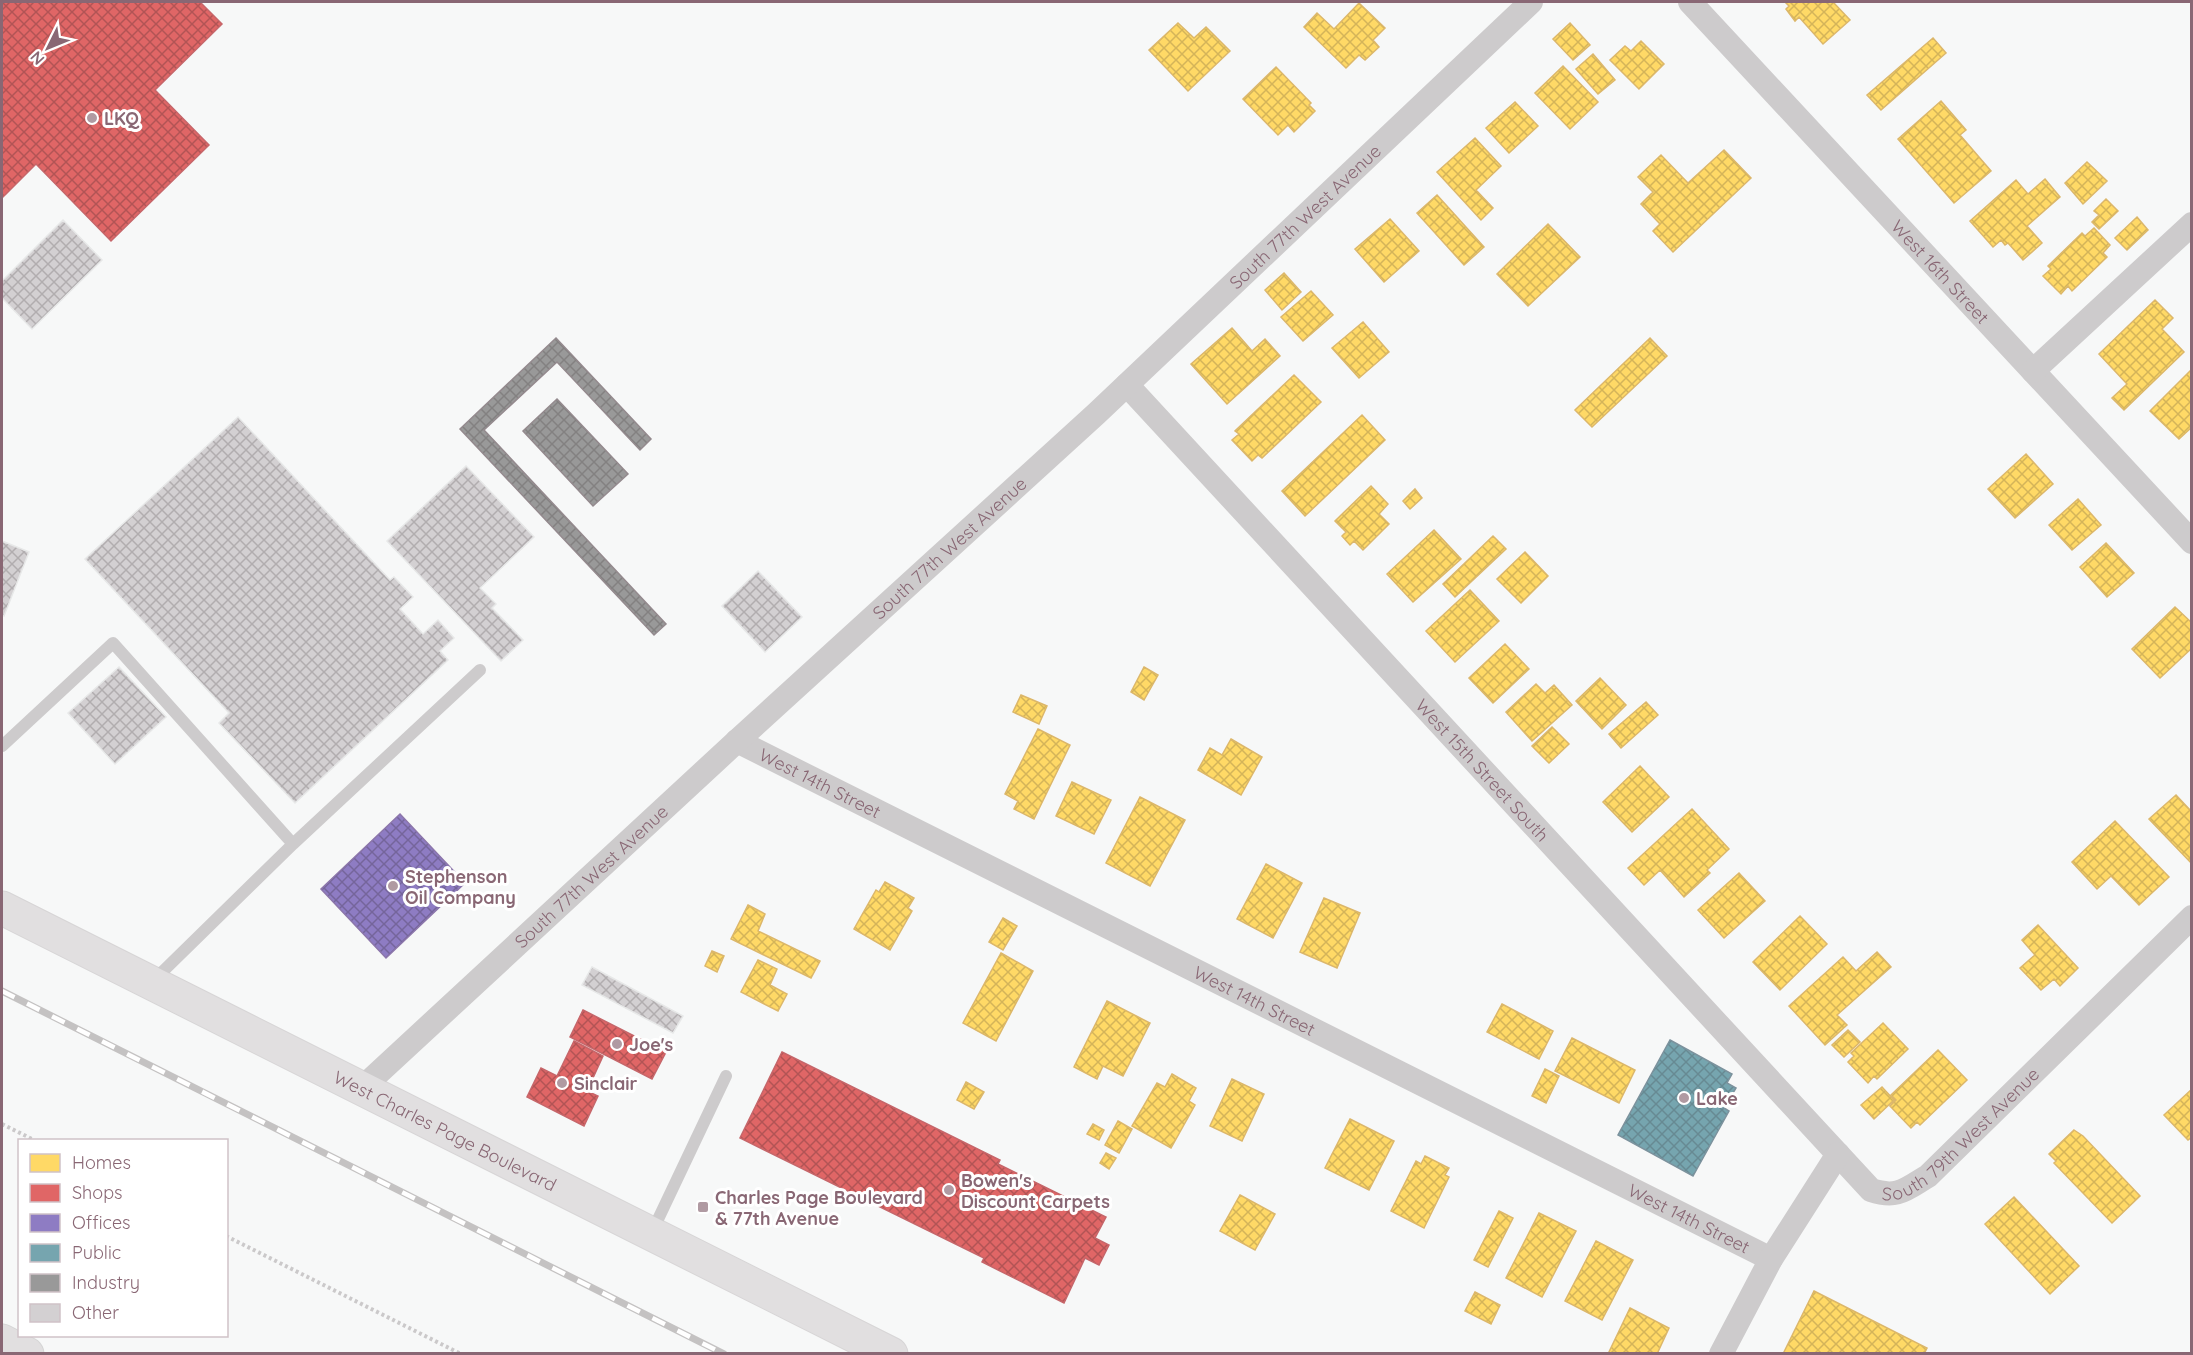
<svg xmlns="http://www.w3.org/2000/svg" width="2193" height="1355" font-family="Quicksand,sans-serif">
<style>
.homes{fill:url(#homes-cross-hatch);stroke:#dcb76a;stroke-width:1.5}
.shops{fill:url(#shops-cross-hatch);stroke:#c6666a;stroke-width:1.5}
.offices{fill:url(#offices-cross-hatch);stroke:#8c76ab;stroke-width:1.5}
.public{fill:url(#public-cross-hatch);stroke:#7c929d;stroke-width:1.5}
.industry{fill:url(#industry-cross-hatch);stroke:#948a8e;stroke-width:1.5}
.building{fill:url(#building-cross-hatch);stroke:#e7e8e8;stroke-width:1.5}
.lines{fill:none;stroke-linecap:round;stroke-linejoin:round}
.secondary-casing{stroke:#d7d5d6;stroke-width:35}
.motorway-casing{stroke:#d5d5d5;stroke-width:35}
.path{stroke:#cbc9ca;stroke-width:4;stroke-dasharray:3 3;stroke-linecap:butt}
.service{stroke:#cdcbcc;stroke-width:12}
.minor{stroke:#cdcbcc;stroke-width:24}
.secondary{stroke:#e1dfe0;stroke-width:33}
.motorway{stroke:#e1dfe0;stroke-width:33}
.rail-casing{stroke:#c4c2c2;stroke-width:7}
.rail{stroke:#fff;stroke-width:4.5;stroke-dasharray:14;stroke-linecap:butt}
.poi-dot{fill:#b09aa2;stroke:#fff;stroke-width:2}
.labels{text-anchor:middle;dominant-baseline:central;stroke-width:6;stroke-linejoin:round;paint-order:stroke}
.poi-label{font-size:18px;font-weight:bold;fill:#896774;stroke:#fff;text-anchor:start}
.street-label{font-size:18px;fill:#896774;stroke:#fff}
</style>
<defs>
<pattern id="homes-cross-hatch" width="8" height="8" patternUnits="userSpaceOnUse" patternTransform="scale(1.5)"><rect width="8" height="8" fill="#ffd966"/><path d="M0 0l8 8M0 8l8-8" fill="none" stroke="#d4b459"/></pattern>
<pattern id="shops-cross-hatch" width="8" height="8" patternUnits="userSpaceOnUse" patternTransform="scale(1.5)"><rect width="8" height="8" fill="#e06666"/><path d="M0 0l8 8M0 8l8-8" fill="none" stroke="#b25455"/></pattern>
<pattern id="offices-cross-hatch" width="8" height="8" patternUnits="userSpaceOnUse" patternTransform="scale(1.5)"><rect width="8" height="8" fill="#8e7cc3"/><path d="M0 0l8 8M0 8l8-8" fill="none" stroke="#75659b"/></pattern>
<pattern id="public-cross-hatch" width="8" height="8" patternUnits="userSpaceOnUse" patternTransform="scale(1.5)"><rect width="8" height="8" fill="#76a5af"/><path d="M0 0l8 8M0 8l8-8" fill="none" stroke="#678a93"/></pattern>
<pattern id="industry-cross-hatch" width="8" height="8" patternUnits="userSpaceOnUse" patternTransform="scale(1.5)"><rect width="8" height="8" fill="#999"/><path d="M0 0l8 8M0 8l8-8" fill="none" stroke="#838181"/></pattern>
<pattern id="building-cross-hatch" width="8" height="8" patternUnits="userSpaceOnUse" patternTransform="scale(1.5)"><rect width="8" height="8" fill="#d3d0d2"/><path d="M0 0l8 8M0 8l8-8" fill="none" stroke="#b1adaf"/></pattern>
</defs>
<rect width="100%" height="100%" fill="#f7f8f8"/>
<path class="homes" d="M1785,2H1833L1850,20L1823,44L1799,17L1795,21L1786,9L1789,6Z
M1359,3L1385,28L1373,40L1379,47L1365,60L1359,55L1346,68L1304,27L1317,13L1334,29Z
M1178,23L1194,38L1206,27L1230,51L1188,91L1149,50Z
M1570,23L1590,45L1573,60L1553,39Z
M1933,38L1946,53L1881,110L1867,95Z
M1641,41L1664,64L1639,89L1610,60L1625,46L1631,51Z
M1593,54L1615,80L1598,94L1576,69Z
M1563,66L1598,102L1570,129L1535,93Z
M1276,67L1311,103L1309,105L1315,111L1294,132L1288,125L1278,135L1243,99Z
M1941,101L1966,130L1960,135L1991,171L1954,203L1898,139Z
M1515,102L1538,126L1509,153L1486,128Z
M1475,138L1501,166L1476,190L1493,208L1481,220L1437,172Z
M1724,150L1751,178L1673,252L1653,231L1660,224L1641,204L1653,192L1638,177L1661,155L1688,183Z
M2087,162L2107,181L2083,204L2065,183Z
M2045,179L2060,197L2027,226L2042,243L2023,260L2008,243L2005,245L2001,240L1993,247L1970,221L2016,180L2028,194Z
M1437,195L1484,247L1464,265L1417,213Z
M2106,199L2118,211L2099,229L2092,222L2099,215L2094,211Z
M2137,217L2148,230L2127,250L2115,238Z
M1390,219L1419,251L1384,282L1355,249Z
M1548,224L1580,257L1528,306L1497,274Z
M2094,228L2110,245L2103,253L2107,257L2072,291L2068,286L2061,294L2043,276L2051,269L2048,266L2082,233L2085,236Z
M1284,273L1301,292L1282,310L1265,290Z
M1311,291L1333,315L1303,341L1281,317Z
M2155,300L2173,318L2162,329L2184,352L2124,410L2112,398L2127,384L2099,354Z
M1363,322L1389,352L1359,378L1332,348Z
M1232,328L1252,351L1265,339L1280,356L1227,404L1191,364Z
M1650,338L1667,356L1592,427L1575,410Z
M2192,369V427L2179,439L2150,411Z
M1294,375L1321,402L1262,458L1258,455L1252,461L1232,440L1239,434L1235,431Z
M1362,415L1385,440L1305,516L1282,491Z
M2026,454L2053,484L2015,518L1988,489Z
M1371,486L1388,504L1379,514L1389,524L1363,550L1354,541L1350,545L1342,536L1346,532L1335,521Z
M1415,489L1422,498L1410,509L1403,501Z
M2078,499L2101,525L2072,550L2049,525Z
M1434,530L1461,559L1413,602L1387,574Z
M1493,536L1506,549L1455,597L1443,584Z
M2106,543L2134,573L2107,597L2080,567Z
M1525,552L1548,576L1521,603L1497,579Z
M1470,590L1499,621L1455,662L1426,631Z
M2175,607L2192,623V648L2160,678L2132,649Z
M1505,644L1529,669L1493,703L1469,678Z
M1144,667L1158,675L1144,700L1131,692Z
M1600,678L1626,705L1602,729L1576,701Z
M1536,684L1545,693L1554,685L1572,705L1532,741L1506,712Z
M1021,695L1047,706L1039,724L1013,712Z
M1646,702L1658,715L1621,748L1609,734Z
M1552,727L1569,744L1549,763L1532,746Z
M1038,729L1070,745L1034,819L1014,809L1018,801L1005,794Z
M1231,739L1262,757L1241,795L1198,770L1210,748L1222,755Z
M1640,766L1669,797L1632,832L1603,802Z
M1072,782L1111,800L1094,834L1056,816Z
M2176,795L2192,812V864L2149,819Z
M1140,797L1185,820L1150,886L1106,863Z
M1692,809L1729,849L1707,870L1710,873L1684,897L1660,870L1644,885L1628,868Z
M2115,821L2169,877L2139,905L2111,876L2097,889L2072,862Z
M1266,864L1302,883L1273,938L1237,919Z
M1739,873L1765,901L1724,938L1698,910Z
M885,882L914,898L908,908L912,911L890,950L854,929L876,890L879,892Z
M1324,898L1360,913L1337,968L1300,952Z
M748,905L765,914L758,931L820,961L811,978L731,939Z
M1800,916L1827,944L1780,990L1753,962Z
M1003,918L1017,926L1003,950L989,942Z
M2038,925L2078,968L2060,986L2054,979L2041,990L2020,968L2035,955L2022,940Z
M712,951L724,956L717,972L705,966Z
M1877,952L1891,967L1837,1015L1847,1025L1825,1045L1789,1006L1843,957L1856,971Z
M1001,953L1033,971L996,1041L963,1023Z
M758,960L777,969L770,985L787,994L778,1011L741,992Z
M1107,1001L1150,1023L1123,1076L1103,1066L1097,1079L1074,1067Z
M1502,1004L1553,1031L1539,1059L1487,1032Z
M1883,1023L1908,1049L1877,1079L1874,1076L1868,1083L1848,1062L1854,1056L1851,1053Z
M1848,1030L1860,1042L1844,1057L1832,1045Z
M1572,1038L1635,1070L1619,1103L1555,1071Z
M1938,1050L1967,1080L1920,1125L1917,1122L1911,1128L1890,1106L1896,1100L1891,1095Z
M1545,1069L1559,1076L1546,1103L1532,1096Z
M1172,1074L1196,1088L1189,1101L1195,1105L1171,1148L1132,1126L1157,1083L1165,1087Z
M1232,1079L1264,1094L1242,1141L1210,1126Z
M966,1082L984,1092L974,1109L957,1100Z
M1882,1087L1894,1100L1874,1119L1861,1105Z
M2192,1089V1137L2188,1140L2164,1115Z
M1350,1119L1394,1141L1369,1190L1325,1168Z
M1118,1121L1132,1129L1119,1153L1105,1145Z
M1093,1124L1104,1130L1099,1140L1087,1134Z
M2074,1130L2083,1136L2140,1196L2112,1223L2054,1163L2056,1161L2049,1154Z
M1106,1153L1116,1158L1109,1169L1100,1163Z
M1425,1156L1449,1168L1445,1175L1449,1177L1424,1228L1391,1211L1416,1161L1421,1164Z
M1240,1195L1275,1214L1255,1250L1220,1231Z
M2014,1197L2079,1266L2050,1294L1985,1224Z
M1499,1211L1513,1218L1488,1267L1474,1260Z
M1539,1213L1576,1231L1542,1297L1506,1278Z
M1596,1241L1633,1260L1602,1320L1565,1301Z
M1814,1291L1927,1348L1924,1354H1783Z
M1475,1292L1500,1305L1491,1324L1465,1311Z
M1630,1308L1669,1328L1657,1354H1608Z"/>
<path class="shops" d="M2,2H200L222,24L155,90L209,145L111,241L36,164L2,198Z
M583,1010L666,1052L652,1079L570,1037Z
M574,1041L603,1056L587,1091L598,1096L584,1126L527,1097L541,1068L557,1076Z
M782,1052L1000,1160L998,1164L1106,1217L1095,1238L1109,1245L1099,1265L1085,1258L1064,1303L982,1262L984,1258L740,1138Z"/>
<path class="offices" d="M400,814L465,883L386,958L321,889Z"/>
<path class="public" d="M1670,1040L1732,1074L1727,1083L1736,1088L1724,1108L1729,1111L1693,1176L1618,1135Z"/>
<path class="industry" d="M556,338L651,439L640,450L557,362L484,430L666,624L654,635L460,429Z
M557,399L628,474L593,506L523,431Z"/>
<path class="building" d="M63,220L102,260L32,329L2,298V281Z
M238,417L390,580L394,577L413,597L400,609L423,634L438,620L454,638L440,651L448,660L295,803L219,723L229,713L85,559Z
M466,466L534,537L480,588L496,604L492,608L523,640L501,661L387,541Z
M2,541L29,552L4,616L2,615Z
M758,571L802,617L765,652L722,606Z
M119,667L166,717L115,764L68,713Z
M592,967L683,1016L673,1033L582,985Z"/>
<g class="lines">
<defs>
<g id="secondary">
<path id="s5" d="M2,908L891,1354"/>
</g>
<path id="motorway" d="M2,1341L27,1354"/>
</defs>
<use href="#secondary" class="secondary-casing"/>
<use href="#motorway" class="motorway-casing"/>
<path class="path" d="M2,1124L34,1140
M226,1236L461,1354"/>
<path class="service" d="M2,746L113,643L293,844L153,981
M293,844L480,670
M652,1232L726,1076"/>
<g class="minor">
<path id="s1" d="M1690,2L2192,542"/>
<path d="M2033,371L2192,224"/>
<path id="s2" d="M1127,385L1871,1190C1898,1199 1906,1189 1928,1176L2192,917"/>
<path id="s3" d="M737,741L1771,1259"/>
<path id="s4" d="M362,1088L737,741L1096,414L1531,2"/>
<path d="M1721,1354L1771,1259L1838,1154"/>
</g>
<use href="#secondary" class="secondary"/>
<use href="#motorway" class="motorway"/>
<defs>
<path id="rail" d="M2,991L724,1354"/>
</defs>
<use href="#rail" class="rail-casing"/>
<use href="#rail" class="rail"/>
</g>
<g class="poi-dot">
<circle cx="92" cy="118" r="6"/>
<circle cx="393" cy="886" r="6"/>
<circle cx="617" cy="1044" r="6"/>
<circle cx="562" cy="1083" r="6"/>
<circle cx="1684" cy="1098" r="6"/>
<circle cx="949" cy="1190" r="6"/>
<rect x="697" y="1201" width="12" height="12" rx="3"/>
</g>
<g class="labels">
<g class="poi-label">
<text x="104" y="118">LKQ</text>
<text x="405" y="876">Stephenson<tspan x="405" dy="21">Oil Company</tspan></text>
<text x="629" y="1044">Joe's</text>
<text x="574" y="1083">Sinclair</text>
<text x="1696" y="1098">Lake</text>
<text x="961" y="1180">Bowen's<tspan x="961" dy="21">Discount Carpets</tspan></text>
<text x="715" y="1197">Charles Page Boulevard<tspan x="715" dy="21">&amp; 77th Avenue</tspan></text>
</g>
<g class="street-label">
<text stroke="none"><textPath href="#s4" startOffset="1284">South 77th West Avenue</textPath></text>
<text stroke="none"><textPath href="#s1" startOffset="368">West 16th Street</textPath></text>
<text stroke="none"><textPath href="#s4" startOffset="798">South 77th West Avenue</textPath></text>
<text stroke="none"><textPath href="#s2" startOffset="524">West 15th Street South</textPath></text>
<text stroke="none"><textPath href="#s3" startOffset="93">West 14th Street</textPath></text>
<text stroke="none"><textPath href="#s4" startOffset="312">South 77th West Avenue</textPath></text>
<text stroke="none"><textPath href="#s3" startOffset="579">West 14th Street</textPath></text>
<text stroke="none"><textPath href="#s2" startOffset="1208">South 79th West Avenue</textPath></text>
<text stroke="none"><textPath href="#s5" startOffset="496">West Charles Page Boulevard</textPath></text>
<text stroke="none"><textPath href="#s3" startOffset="1065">West 14th Street</textPath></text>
</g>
</g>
<rect width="2193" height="1355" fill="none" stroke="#896774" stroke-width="6"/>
<rect x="18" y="1139" width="210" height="198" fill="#ffffff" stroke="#d0c2c7" stroke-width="1.5"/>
<rect x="30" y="1154" width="30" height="18" fill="#ffd966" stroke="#d0c2c7" stroke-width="1.5"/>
<text x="72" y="1169" font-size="18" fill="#896774">Homes</text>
<rect x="30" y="1184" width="30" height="18" fill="#e06666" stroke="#d0c2c7" stroke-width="1.5"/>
<text x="72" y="1199" font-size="18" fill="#896774">Shops</text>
<rect x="30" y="1214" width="30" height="18" fill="#8e7cc3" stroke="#d0c2c7" stroke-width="1.5"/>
<text x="72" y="1229" font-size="18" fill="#896774">Offices</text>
<rect x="30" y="1244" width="30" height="18" fill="#76a5af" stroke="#d0c2c7" stroke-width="1.5"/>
<text x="72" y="1259" font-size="18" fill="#896774">Public</text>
<rect x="30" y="1274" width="30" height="18" fill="#999999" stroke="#d0c2c7" stroke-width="1.5"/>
<text x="72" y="1289" font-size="18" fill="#896774">Industry</text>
<rect x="30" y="1304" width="30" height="18" fill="#d3d0d2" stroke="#d0c2c7" stroke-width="1.5"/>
<text x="72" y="1319" font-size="18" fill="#896774">Other</text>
<g transform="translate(48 48) rotate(227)" stroke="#ffffff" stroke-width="4.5" paint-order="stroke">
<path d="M0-4.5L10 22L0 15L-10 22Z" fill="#896774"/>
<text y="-9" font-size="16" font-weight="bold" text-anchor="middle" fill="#896774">N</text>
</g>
</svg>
